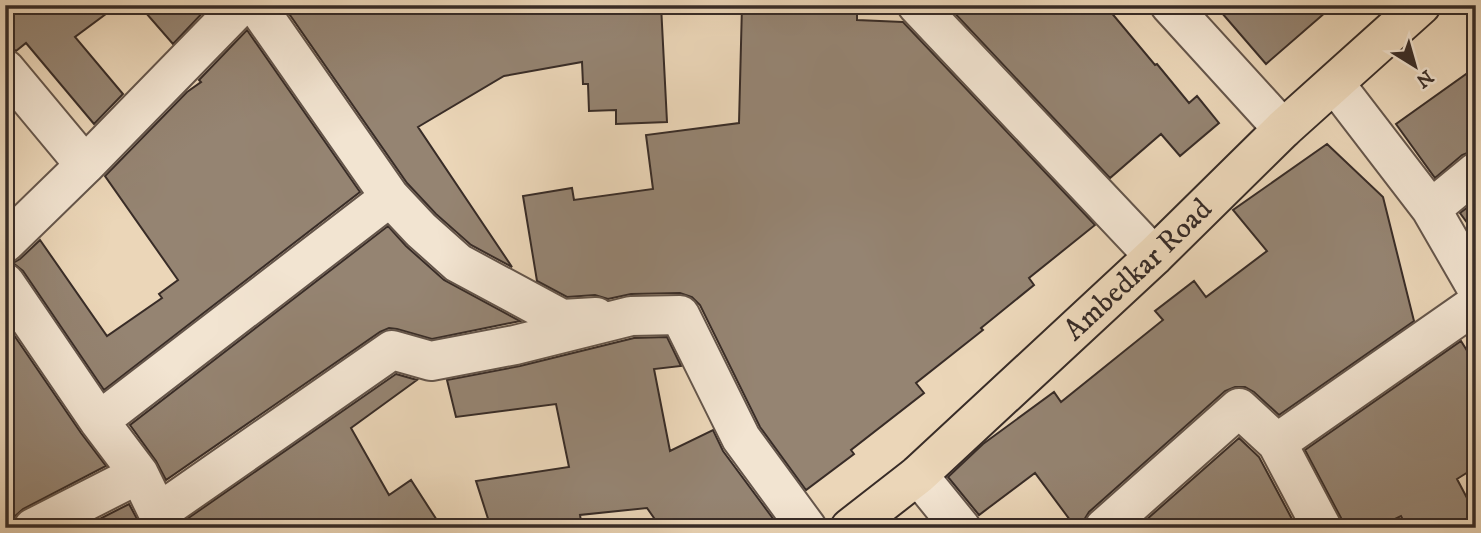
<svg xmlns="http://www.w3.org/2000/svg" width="1481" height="533" font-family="'IM FELL DW Pica',serif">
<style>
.building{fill:#958472;stroke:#382c27;stroke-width:2}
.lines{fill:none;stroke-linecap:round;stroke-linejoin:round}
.minor-casing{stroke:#65564b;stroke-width:42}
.primary-casing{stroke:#382c27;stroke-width:42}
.minor{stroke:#f2e4d1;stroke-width:38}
.primary{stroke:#ebd6b8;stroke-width:38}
.labels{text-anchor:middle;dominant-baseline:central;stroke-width:5;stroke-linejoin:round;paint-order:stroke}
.street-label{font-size:30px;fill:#382c27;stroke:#f2e4d1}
</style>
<rect width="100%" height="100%" fill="#ebd6b8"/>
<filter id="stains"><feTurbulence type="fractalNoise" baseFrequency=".00286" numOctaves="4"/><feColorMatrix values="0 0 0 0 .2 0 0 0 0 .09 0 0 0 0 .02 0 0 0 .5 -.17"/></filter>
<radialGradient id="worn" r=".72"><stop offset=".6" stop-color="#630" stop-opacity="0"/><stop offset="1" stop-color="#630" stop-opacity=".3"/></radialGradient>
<path class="building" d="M5,5H118L75,37L123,94L94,124L26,43L16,51L12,48H5Z
M139,5H210L173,44Z
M283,5H661L667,122L616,124V110L589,111L588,84H583L582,62L504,76L418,127L512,267L471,245L436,214L407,183Z
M742,5H857V20L903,22L1095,225L1029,278L1034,285L981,328L983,330L916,383L924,393L851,450L854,454L806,490L760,427L700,305L692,297L680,293L631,294L608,299L595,295L567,297L537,281L523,196L572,188L574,200L653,189L646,135L739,123Z
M947,5H1105L1155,65L1157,64L1189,103L1197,96L1219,123L1180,156L1161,134L1110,178Z
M1215,5H1334L1266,64Z
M247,30L360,192L104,390L23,271L13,263L20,259L40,240L107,336L162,298L159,294L178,280L105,176L187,92L201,82L199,80Z
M1476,67V151H1472L1462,155L1435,178L1396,124Z
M1327,144L1383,197L1414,321L1279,415L1254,392L1245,387H1235L1225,391L1089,512L1084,520L1083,528H1076L1035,473L979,515L948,477L983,444L1054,392L1061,402L1163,320L1155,311L1194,281L1206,297L1267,251L1233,210Z
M1476,201V235L1460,213Z
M388,226L406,246L444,280L520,321L432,339L397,329L389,328L380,332L166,480L156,461L130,425Z
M5,322L81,433L106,466L23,509L14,517L11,528H5Z
M667,337L681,366L654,369L670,451L713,430L723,451L780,528H661L647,508L580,515L582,528H491L476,481L569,467L556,404L456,417L447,380L520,366L634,338Z
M1461,341L1476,365V467L1457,479L1476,515V528H1407L1401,516L1376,528H1344L1341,518L1305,450Z
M396,374L417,380L351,428L389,495L411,480L442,528H190L187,519Z
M1239,438L1259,457L1292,519L1274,528H1137Z
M129,504L142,528H82Z"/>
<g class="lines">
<defs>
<path id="minor" d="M256,5L390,197L421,230L458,263L562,319L596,317
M917,5L1154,256
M1170,5L1283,129
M5,69L85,165
M1335,84L1431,209L1476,287
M1431,209L1476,172
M5,243L85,165L241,5
M5,283L99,421L139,474L158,513L168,528
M99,421L390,197
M1277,443L1476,304
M918,475L961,528
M158,513L392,350L431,361L515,345L631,316L680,315L741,438L807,528
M33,528L139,474
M1104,528L1239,408L1277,443L1322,528"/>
<g id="primary">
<path id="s1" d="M850,528L918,475L1154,256L1283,129L1421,5"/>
</g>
</defs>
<use href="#minor" class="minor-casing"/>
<use href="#primary" class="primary-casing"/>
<use href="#minor" class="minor"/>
<use href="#primary" class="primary"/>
</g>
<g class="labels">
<g class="street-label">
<text stroke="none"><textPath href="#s1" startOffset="387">Ambedkar Road</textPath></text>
</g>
</g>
<rect width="1481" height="533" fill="none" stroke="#ebd6b8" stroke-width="28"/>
<rect x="7" y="7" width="1467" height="519" fill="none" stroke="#382c27" stroke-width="3.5"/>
<rect x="14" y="14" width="1453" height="505" fill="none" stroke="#382c27" stroke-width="2"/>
<g transform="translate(1415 66) rotate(143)" stroke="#f2e4d1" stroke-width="5" paint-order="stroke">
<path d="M0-5L12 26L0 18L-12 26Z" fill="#382c27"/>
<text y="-10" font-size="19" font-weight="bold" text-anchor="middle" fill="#382c27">N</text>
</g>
<rect width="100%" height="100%" filter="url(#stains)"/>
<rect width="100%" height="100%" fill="url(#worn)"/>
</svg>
